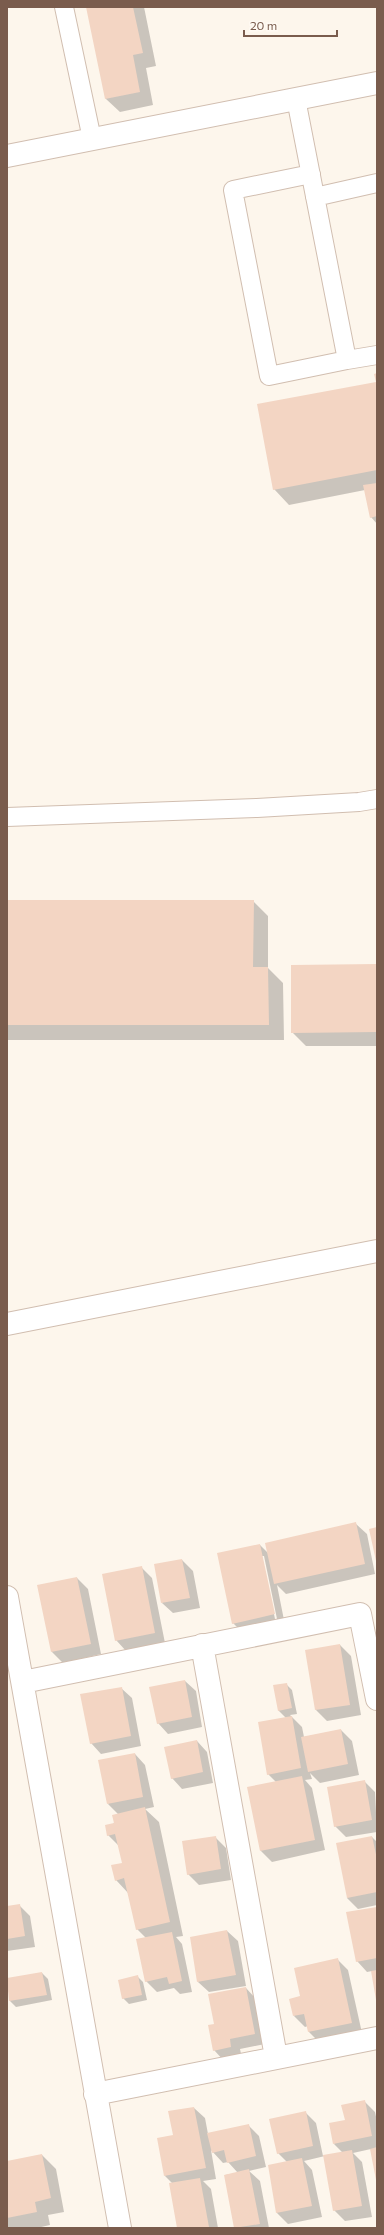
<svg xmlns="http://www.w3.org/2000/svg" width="384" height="2235" font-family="Commissioner,sans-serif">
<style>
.shadow{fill:#0003;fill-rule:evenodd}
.building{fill:#f3d5c3}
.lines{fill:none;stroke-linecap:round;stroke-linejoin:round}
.lane-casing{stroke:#d1beb0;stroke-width:20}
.street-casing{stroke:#d1beb0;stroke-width:24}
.lane{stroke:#fff;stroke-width:18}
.street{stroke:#fff;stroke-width:22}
</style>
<rect width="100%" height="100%" fill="#fdf6ec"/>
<path class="shadow" d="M87,7H144L156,66L146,68L153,105L120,112L106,99Z
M377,374V524L371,517L365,490L289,505L274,489L377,383Z
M7,901H253L268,916V968L283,983L284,1040H7Z
M377,965V1046H306L292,1032Z
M356,1524L367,1534L375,1574L286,1594L277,1585L285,1625L244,1634L233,1623L260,1545L268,1553ZM262,1556H264L277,1619H275Z
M182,1560L193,1571L200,1608L173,1613L162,1603Z
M141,1567L152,1578L165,1643L126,1651L116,1640Z
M77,1578L88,1589L101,1654L63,1663L52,1652L38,1586Z
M340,1645L351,1656L361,1715L327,1721L316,1710L306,1651Z
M185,1681L196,1691L202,1727L168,1734L158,1723Z
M286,1684L292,1690L297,1714L290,1715L302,1727L304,1737L341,1730L352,1741L359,1775L320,1783L310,1773L312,1779L305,1780L312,1788L325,1850L272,1862L261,1851L248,1788L276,1782L268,1774L286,1718L278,1710Z
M121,1688L132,1698L141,1746L101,1754L91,1743Z
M197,1741L207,1752L213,1783L182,1789L172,1778Z
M135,1754L145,1765L154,1807L145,1809L159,1822L183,1936L176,1937L182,1944L192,1992L180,1994L174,1988L157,1992L146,1981V1938L137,1929L129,1894L116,1880L123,1864L120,1847L108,1835L118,1814L108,1804Z
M364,1781L375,1792L377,1832L346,1837L335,1826Z
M215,1837L226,1848L231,1880L199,1885L188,1874Z
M372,1837L377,1842V1905L358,1909L347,1898Z
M19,1905L30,1916L35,1947L7,1951V1907Z
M377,1908V1998L372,1971L367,1972L357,1961Z
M227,1931L238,1941L246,1986L209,1992L198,1982Z
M337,1959L348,1970L362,2033L320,2043L309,2032L308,2026L305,2027L294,2016L302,1997Z
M42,1973L48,1979L52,2000L16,2007L10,2001L7,1979Z
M137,1976L143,1982L147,2000L129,2004L123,1998Z
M246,1988L256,1999L265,2044L240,2049L242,2058L224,2061L214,2050L216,2025Z
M364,2101L375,2112L377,2121V2178L371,2149L353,2153L362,2162L372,2217L345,2221L334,2210L325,2156L304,2161L312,2170L322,2217L288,2224L277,2213L269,2166L287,2162L278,2153L305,2112L316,2123L323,2156L343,2153L334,2144L346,2121Z
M194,2108L205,2118L208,2134L248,2125L259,2136L266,2167L249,2171L260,2181L269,2228H235L225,2175L238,2173L228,2162L223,2163L211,2150L216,2179L203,2181L211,2189L218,2228H178L170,2184H173L165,2176L174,2136Z
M42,2155L56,2169L64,2212L48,2215L50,2225L37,2228H7V2162Z"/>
<path class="building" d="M86,7H133L143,53L133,55L140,92L105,99Z
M377,373V470L273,490L257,404L376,382L374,374Z
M377,483V516L370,518L363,485Z
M7,900H254L253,967H268L269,1025H7Z
M377,964V1032L291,1033V965Z
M356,1522L365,1564L274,1584L265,1543Z
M377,1527V1561H376L369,1529Z
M260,1544L275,1614L232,1624L217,1553Z
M182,1559L190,1598L161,1603L154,1564Z
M142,1566L155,1633L115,1641L102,1574Z
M77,1577L91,1644L51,1652L37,1585Z
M340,1644L350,1705L315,1710L305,1650Z
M185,1680L192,1717L157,1724L149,1687Z
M287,1683L292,1708L278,1711L273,1685Z
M122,1687L131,1736L90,1744L80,1694Z
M292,1716L301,1768L267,1775L258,1722Z
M341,1729L348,1764L308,1772L301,1737Z
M197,1740L203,1772L171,1779L164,1747Z
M135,1753L143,1797L107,1804L98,1760Z
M302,1776L315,1840L260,1851L247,1787Z
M365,1780L372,1820L334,1827L327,1787Z
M145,1807L170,1922L136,1930L124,1878L115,1881L111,1865L122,1863L115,1834L107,1836L105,1825L114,1823L112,1815Z
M216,1836L221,1869L187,1875L182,1841Z
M372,1836L377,1859V1892L347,1898L336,1843Z
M20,1904L25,1936L7,1939V1906Z
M377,1907V1958L356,1962L346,1912Z
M227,1930L236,1975L197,1982L190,1937Z
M172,1932L182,1981L169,1984L167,1977L145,1982L136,1939Z
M338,1958L352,2023L308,2032L304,2014L293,2016L289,1999L300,1996L294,1968Z
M377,1970V1999L376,2000L371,1971Z
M42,1972L47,1995L9,2001L7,1978Z
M138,1975L142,1995L122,1999L118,1980Z
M246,1987L255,2034L230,2039L231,2047L213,2051L208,2025L214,2024L208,1994Z
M365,2100L372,2136L333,2144L329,2123L345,2120L341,2105Z
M194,2107L206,2168L164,2176L157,2138L173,2135L168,2111Z
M306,2111L313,2146L277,2154L269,2119Z
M249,2124L256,2156L227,2163L224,2150L212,2153L207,2133Z
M377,2147V2180H376L370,2149Z
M352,2150L362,2206L333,2211L323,2155Z
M42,2154L51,2198L35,2202L37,2212L7,2218V2161Z
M302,2158L312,2206L276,2213L268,2165Z
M249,2169L260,2224L234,2228L224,2175Z
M200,2178L209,2227L177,2228L169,2183Z"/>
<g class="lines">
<defs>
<path id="lane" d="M64,7L92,139
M296,99L347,360L377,355
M311,174L233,190L269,376L347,360
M315,197L377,183
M7,817L257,808L359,802L377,799"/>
<path id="street" d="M7,156L377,83
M7,1324L377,1251
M7,1597L120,2228
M202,1645L276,2057
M23,1682L360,1614L377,1699
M95,2094L377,2038"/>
</defs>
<use href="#lane" class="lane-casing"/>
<use href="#street" class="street-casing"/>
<use href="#lane" class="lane"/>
<use href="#street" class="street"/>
</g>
<rect width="384" height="2235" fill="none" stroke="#7a5c4d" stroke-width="16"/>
<path d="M244 30v6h93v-6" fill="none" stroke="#7a5c4d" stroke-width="2"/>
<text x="250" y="30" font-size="12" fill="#7a5c4d" stroke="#fffaf3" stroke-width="3" paint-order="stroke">20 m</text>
</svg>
